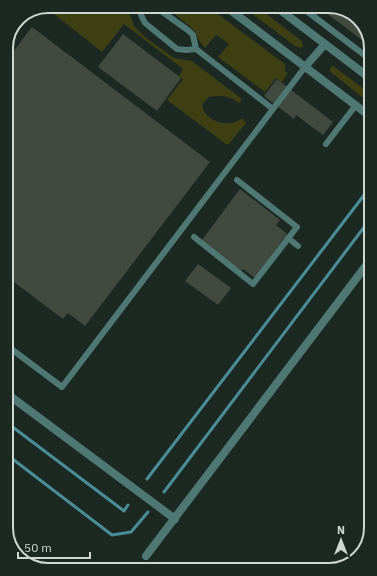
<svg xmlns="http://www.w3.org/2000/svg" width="377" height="576" font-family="'IBM Plex Sans',sans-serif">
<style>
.green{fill:#3e3f12}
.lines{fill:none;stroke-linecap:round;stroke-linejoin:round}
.stream{stroke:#4b8d97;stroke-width:3}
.building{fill:#414a3e}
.service{stroke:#4f7874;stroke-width:6}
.minor{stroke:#4f7874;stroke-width:8}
.tertiary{stroke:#4f7874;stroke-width:8}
.rim{fill:none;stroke:#ced7d2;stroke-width:2}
</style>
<rect width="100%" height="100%" fill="#1c2922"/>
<path class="green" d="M48,6H119L130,15L134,26L145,37L174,58L192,61L242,99L239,103C229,96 222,95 209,97L204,102L202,106C206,122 229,129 242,118L246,123L229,144H226L167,100L183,79L179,76L183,69L124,24L102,52L45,7Z
M165,6H207L285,64V71L288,73L282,82L276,78L265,92L218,57L229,44L216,35L205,48L200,42L194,30Z
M242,6H256L298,38L302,42L303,46L301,48L295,46Z
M333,66L371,94V104L333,74L330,71V68Z"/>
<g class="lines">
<path class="stream" d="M6,422L124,511L128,505
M6,454L112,535L131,532L148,512
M147,479L371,186
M164,492L371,218"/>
</g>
<path class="building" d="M317,6H332L365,27L370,46Z
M32,27L210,162L85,326L68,313L63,319L6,276V61Z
M123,34L181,78L157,111L98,67Z
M277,79L333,122L323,135L296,115L294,119L264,96Z
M240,189L280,220L276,225L287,234L255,278L243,269L239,274L199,244Z
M198,264L231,288L218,305L185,281Z"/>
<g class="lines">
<path class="service" d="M300,6L371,60
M140,7L141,15L145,23L177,49L186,50L196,49
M273,109L305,67
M326,144L356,105
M194,237L253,284L297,227L237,180
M288,238L298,246
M6,345L62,387L273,109L196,49L193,35L189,31L157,8L139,6"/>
<path class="minor" d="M6,393L175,519
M146,556L371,259"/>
<path class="tertiary" d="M225,6L371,117
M275,6L371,79
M305,67L325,44"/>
</g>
<path d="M0 0H377V576H0ZM48 13H329A35 35 0 0 1 364 48V528A35 35 0 0 1 329 563H48A35 35 0 0 1 13 528V48A35 35 0 0 1 48 13Z" fill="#1c2922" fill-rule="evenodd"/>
<path class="rim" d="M48 13H329A35 35 0 0 1 364 48V528A35 35 0 0 1 329 563H48A35 35 0 0 1 13 528V48A35 35 0 0 1 48 13Z"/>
<g transform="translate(341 540)" stroke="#1c2922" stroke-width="3" paint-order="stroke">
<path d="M0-3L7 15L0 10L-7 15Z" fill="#ced7d2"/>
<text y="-6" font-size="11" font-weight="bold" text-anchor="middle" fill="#ced7d2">N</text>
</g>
<path d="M18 552v6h72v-6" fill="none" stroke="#ced7d2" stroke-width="2"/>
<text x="24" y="552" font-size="12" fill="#ced7d2" stroke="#1c2922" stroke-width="3" paint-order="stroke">50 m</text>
</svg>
